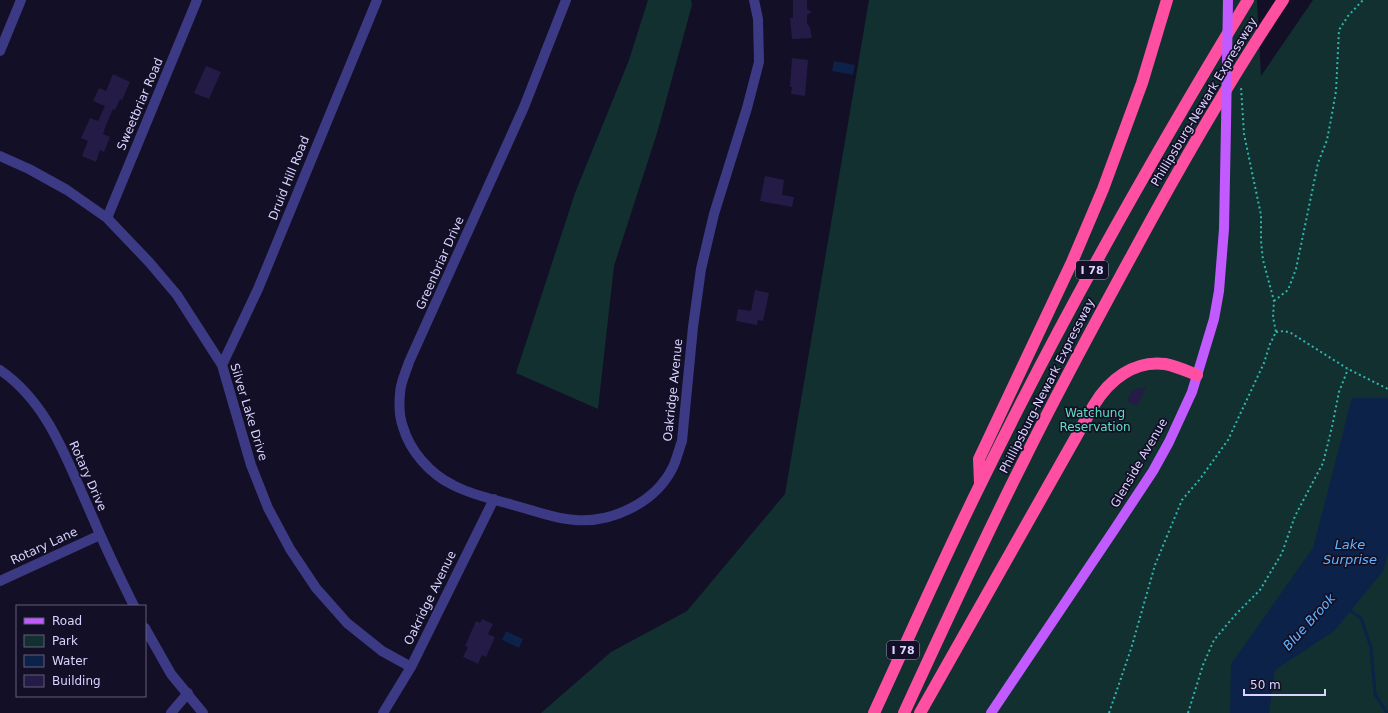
<svg xmlns="http://www.w3.org/2000/svg" width="1388" height="713" font-family="'DejaVu Sans',sans-serif">
<style>
.green{fill:#12302f}
.water{fill:#0c2248}
.lines{fill:none;stroke-linecap:round;stroke-linejoin:round}
.stream{stroke:#0c2248;stroke-width:3}
.building{fill:#241b47}
.path{stroke:#2fb8b0;stroke-width:2;stroke-dasharray:2 3;stroke-linecap:butt}
.minor{stroke:#3d3a85;stroke-width:10}
.major{stroke:#c25bff;stroke-width:10}
.highway{stroke:#ff4fa3;stroke-width:12}
.major-bridge{stroke:#c25bff;stroke-width:10}
.labels{text-anchor:middle;dominant-baseline:central;stroke-width:3.5;stroke-linejoin:round;paint-order:stroke}
.shield{fill:#130f26;stroke:#9e99be;stroke-width:1}
.shield-label{font-size:11px;font-weight:bold;fill:#d9d4ff}
.street-label{font-size:12px;fill:#d9d4ff;stroke:#130f26}
.park-label{font-size:12px;fill:#5fe0c0;stroke:#130f26}
.water-label{font-size:13px;font-style:italic;fill:#62b6ff;stroke:#130f26}
</style>
<rect width="100%" height="100%" fill="#130f26"/>
<path class="green" d="M648,0H691L692,5L658,130L614,266L598,409L516,373L575,193L629,60Z
M869,0H1257L1261,76L1313,0H1388V713H541L611,652L687,611L785,494Z"/>
<path class="water" d="M834,61L855,65L853,75L832,71Z
M1352,398H1388V554L1383,571L1334,631L1275,670L1269,713H1230L1231,664L1313,548Z
M506,631L523,639L519,648L502,640Z"/>
<g class="lines">
<path class="stream" d="M1348,609L1361,618L1371,647L1375,694L1387,713"/>
</g>
<path class="building" d="M793,0H807V9L812,12L807,15V24L810,27L812,38L792,39L790,18H793Z
M792,58L808,60L805,96L791,94L792,87H790Z
M206,66L221,72L209,99L194,93Z
M113,74L130,82L122,100L120,99L115,110L113,109L106,125L103,134L110,137L104,152L100,150L96,162L82,156L88,141L81,138L90,118L98,121L105,106L93,101L99,88L106,91Z
M765,176L784,180L782,195L794,197L792,207L760,201Z
M755,290L769,293L763,321L758,320L757,325L736,321L738,309L751,311Z
M1146,387L1137,406L1127,401L1132,390Z
M482,619L493,624L488,634L495,637L486,657L482,655L478,664L463,657L468,647L465,646L476,621L480,623Z"/>
<g class="lines">
<path class="path" d="M1239,37L1240,46
M1274,301L1288,290L1296,269L1318,163L1327,140L1332,114L1336,91L1339,30L1348,16L1363,0
M1276,332L1284,331L1291,333L1348,369L1388,389
M1109,713L1131,649L1155,565L1182,500L1200,479L1228,440L1264,363L1270,344L1276,332L1273,317L1274,301L1263,260L1261,241V215L1244,134L1241,87
M1188,713L1203,665L1214,640L1236,614L1260,590L1282,553L1295,516L1323,463L1332,427L1339,392L1348,369"/>
<path class="minor" d="M566,0L524,107L409,362C406,372 400,383 400,394C399,404 399,416 403,427C410,451 430,474 453,485C471,495 493,499 513,505C533,510 554,519 575,520C613,523 656,502 673,467C677,458 679,449 682,441L693,327L701,269L714,214L747,108L759,62L758,19L754,0
M0,51L21,0
M0,156L29,169L67,190L107,218L149,262L177,295L222,365L251,465L268,508L290,549L316,588L347,623L382,651L411,667
M107,218L197,0
M222,365L258,289L377,0
M0,370C48,403 66,458 89,509C103,542 118,574 134,606
M0,581L100,535
M145,628L171,674L203,713
M171,713L188,693
M383,713L411,667L494,499"/>
<path class="major" d="M991,713L1114,530L1153,471L1169,442L1192,392L1214,319L1219,291L1224,229L1226,126"/>
<path class="highway" d="M980,483L979,459L1072,262L1103,189L1142,83L1167,0
M874,713C909,637 943,560 980,485C1061,319 1152,158 1248,0
M904,713C943,628 982,543 1024,460C1058,391 1095,323 1132,255C1179,168 1228,82 1283,0
M920,713L1094,405C1109,380 1134,360 1165,364C1176,366 1187,371 1197,375"/>
<path class="major-bridge" d="M1226,126L1228,0"/>
</g>
<g class="labels">
<g class="shield">
<rect x="1076" y="261" width="32" height="18" rx="3"/>
<rect x="887" y="641" width="32" height="18" rx="3"/>
</g>
<g class="shield-label">
<text x="1092" y="270">I 78</text>
<text x="903" y="650">I 78</text>
</g>
<g class="street-label">
<text transform="translate(1204 102) rotate(-59)">Phillipsburg-Newark Expressway</text>
<text transform="translate(140 104) rotate(-67)">Sweetbriar Road</text>
<text transform="translate(289 178) rotate(-68)">Druid Hill Road</text>
<text transform="translate(440 263) rotate(-66)">Greenbriar Drive</text>
<text transform="translate(1047 386) rotate(-63)">Phillipsburg-Newark Expressway</text>
<text transform="translate(673 390) rotate(-84)">Oakridge Avenue</text>
<text transform="translate(249 412) rotate(73)">Silver Lake Drive</text>
<text transform="translate(1139 463) rotate(-60)">Glenside Avenue</text>
<text transform="translate(88 476) rotate(66)">Rotary Drive</text>
<text transform="translate(44 546) rotate(-25)">Rotary Lane</text>
<text transform="translate(430 598) rotate(-64)">Oakridge Avenue</text>
</g>
<g class="park-label">
<text x="1095" y="413">Watchung<tspan x="1095" dy="14">Reservation</tspan></text>
</g>
<g class="water-label">
<text x="1350" y="544">Lake<tspan x="1350" dy="15">Surprise</tspan></text>
<text transform="translate(1309 622) rotate(-48)">Blue Brook</text>
</g>
</g>
<rect x="16" y="605" width="130" height="92" fill="#130f26" stroke="#625e7d"/>
<rect x="24" y="618" width="20" height="6" fill="#c25bff" stroke="#625e7d"/>
<text x="52" y="625" font-size="12" fill="#d9d4ff">Road</text>
<rect x="24" y="635" width="20" height="12" fill="#12302f" stroke="#625e7d"/>
<text x="52" y="645" font-size="12" fill="#d9d4ff">Park</text>
<rect x="24" y="655" width="20" height="12" fill="#0c2248" stroke="#625e7d"/>
<text x="52" y="665" font-size="12" fill="#d9d4ff">Water</text>
<rect x="24" y="675" width="20" height="12" fill="#241b47" stroke="#625e7d"/>
<text x="52" y="685" font-size="12" fill="#d9d4ff">Building</text>
<path d="M1244 689v6h81v-6" fill="none" stroke="#d9d4ff" stroke-width="2"/>
<text x="1250" y="689" font-size="12" fill="#d9d4ff" stroke="#130f26" stroke-width="3" paint-order="stroke">50 m</text>
</svg>
